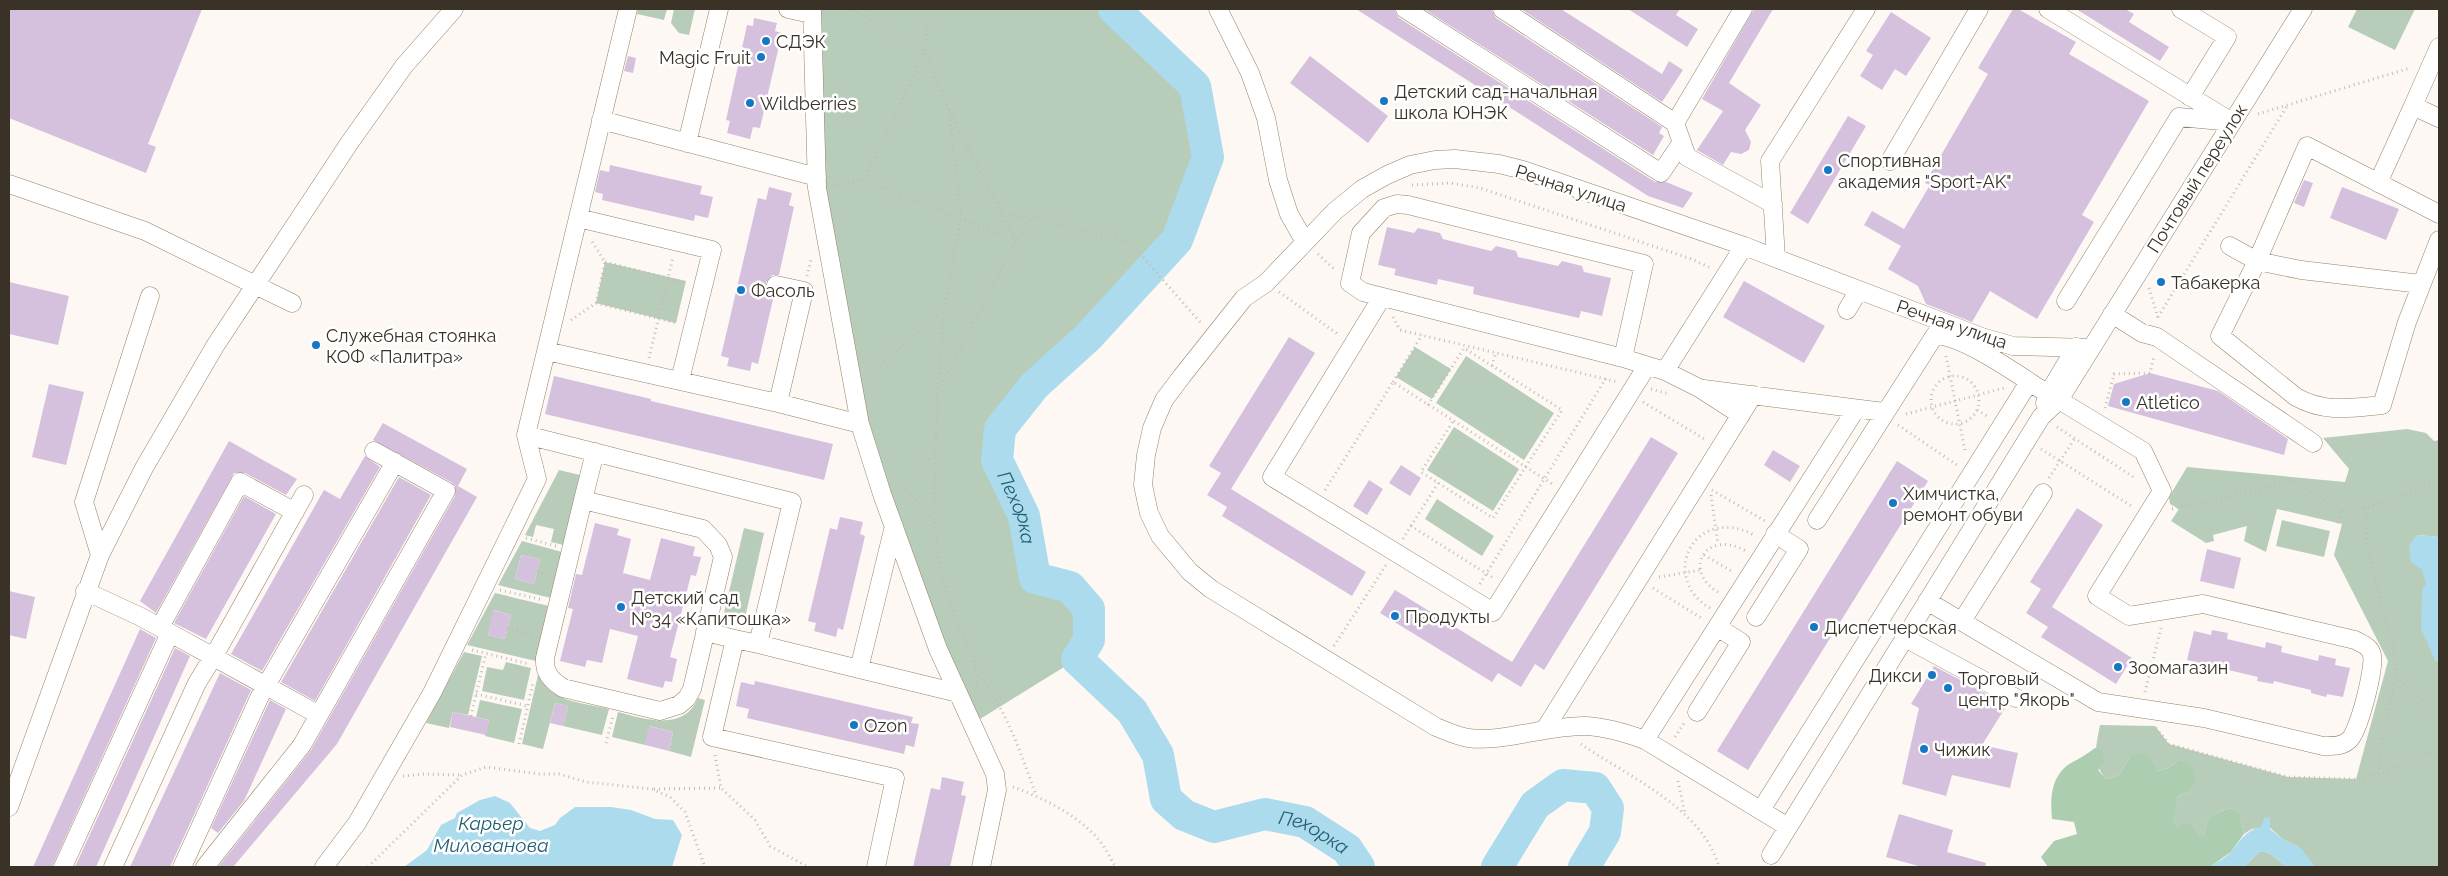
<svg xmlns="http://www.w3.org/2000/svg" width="2448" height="876" font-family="Raleway,sans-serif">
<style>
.green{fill:#b7cdb9;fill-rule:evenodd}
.forest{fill:#accdaf}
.water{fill:#abdbed}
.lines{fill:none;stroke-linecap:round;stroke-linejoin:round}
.river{stroke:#abdbed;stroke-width:32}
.building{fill:#d5c1de}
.minor-casing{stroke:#968267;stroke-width:19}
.path{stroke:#c2bcb5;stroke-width:3;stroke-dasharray:1 4;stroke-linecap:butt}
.minor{stroke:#fff;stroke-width:18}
.poi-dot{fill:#1777c3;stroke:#fff;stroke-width:2}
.labels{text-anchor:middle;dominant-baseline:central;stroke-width:5;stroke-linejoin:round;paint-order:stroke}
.poi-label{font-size:18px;fill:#3a3226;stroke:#fff;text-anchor:start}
.street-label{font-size:18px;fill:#3a3226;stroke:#fff}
.water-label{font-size:19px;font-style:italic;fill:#215e71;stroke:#fff}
</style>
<rect width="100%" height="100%" fill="#fdf8f3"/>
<path class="green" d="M638,9H667L664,20L637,14Z
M674,9H695L689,35L679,33L671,23Z
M821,9H1114L1195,86L1208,157L1177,240L1088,337L1034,386L1000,429L997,460L1024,516L1035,578L1070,587L1089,609V640L1077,659L972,724L888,511L817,188L811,14Z
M2357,9H2415L2395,50L2348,27Z
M605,262L686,281L676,323L596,303Z
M1415,347L1451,369L1432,399L1396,377Z
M1466,356L1554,413L1524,460L1436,403Z
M1454,427L1519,469L1493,511L1427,470Z
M2407,429L2426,433L2434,441L2439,440V537L2417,535L2427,584L2435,660L2439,663V867H2315L2297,846L2284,840L2269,827L2252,829L2244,834L2240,815L2232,808C2214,812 2208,818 2204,835L2199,838L2171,822L2178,796L2188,792L2179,760L2168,768L2157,771L2129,758L2119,775L2106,779C2091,762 2096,746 2100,725L2155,726L2169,744L2288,777L2356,779L2388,661L2334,555L2342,524L2277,509L2266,552L2244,541L2247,526L2213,535L2214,541L2206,543L2171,521L2179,509L2170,504L2169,497L2187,467L2345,482L2349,469L2323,438Z
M559,470L580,475L564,545L551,542L554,529L536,525L533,537L525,535Z
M1437,499L1494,536L1482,556L1425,519Z
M2282,520L2330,531L2324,557L2276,546Z
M744,528L764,533L745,618L724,613Z
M522,541L562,552L551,598L498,585ZM521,555L540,559L534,584L515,579Z
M495,593L549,606L536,661L467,645ZM494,610L511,615L505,639L488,635Z
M464,652L482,656L468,715L453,712L449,728L426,723Z
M506,662L531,668L524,700L482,691L487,667L503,670Z
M538,675C552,703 581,702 609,709L602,735L563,726L568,706L555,703L543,749L522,744Z
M698,698L705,700L691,757L669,751L673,732L650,726L645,745L612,737L618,712C644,719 684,732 698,698Z
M480,700L522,709L514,743L485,736L489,720L476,717Z
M2260,851L2269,853L2287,867H2244Z"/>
<path class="forest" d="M2095,748L2102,750L2105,763L2098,770L2106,779L2119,775L2129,758L2137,753L2149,756L2157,771L2168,768L2179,760L2190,765L2196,780L2188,792L2178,796L2172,822L2178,826L2183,823L2191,825L2199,837L2204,835C2208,817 2214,812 2232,808L2240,814L2244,834L2231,852L2210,867H2048L2041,857L2054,841L2077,834L2074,822L2052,819C2050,798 2051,775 2071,763C2080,758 2087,754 2095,748Z"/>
<path class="water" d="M2417,535L2439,537V663L2435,660L2421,629L2422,590L2426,584L2422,570L2411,562L2409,545Z
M495,796L510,803L530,828L540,831L555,825L560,818L575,807H611L631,810L655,819L673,820L682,835L672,867H404L427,850L441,825L455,818L457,813L480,800Z
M2265,817L2270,818V829L2284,840L2301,848L2315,867H2287L2269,853L2260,851L2244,867H2210C2217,862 2224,859 2230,853C2241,841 2244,831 2261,827Z"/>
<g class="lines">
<g class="river">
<path id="s1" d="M1114,9L1195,86L1208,157L1177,240L1088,337L1034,386L1000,429L997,460L1024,516L1035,578L1070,587L1089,609V640L1077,659L1132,711L1158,755L1166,799L1184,815L1214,827L1265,814L1305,822L1347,849L1359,867"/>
<path d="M1497,867L1535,805L1563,785L1595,788L1608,808L1605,832L1584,867"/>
</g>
</g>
<path class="building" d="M9,9H202L148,144L156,147L146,173L9,118Z
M1356,9H1394L1399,18L1655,182H1666L1693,193L1683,208L1648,196Z
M1424,9H1491L1496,18L1662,127L1659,133L1664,136L1653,155Z
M1521,9H1561L1662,74L1669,61L1683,70L1662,102Z
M1628,9H1680L1676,15L1698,29L1687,47Z
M1754,9H1773L1729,83L1761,105L1745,130L1751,142L1749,150L1741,154L1731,152L1723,165L1697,150L1723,111L1702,99Z
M2013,9H2018L2076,42L2069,54L2149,101L2082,215L2094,222L2037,319L1990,291L1972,322L1926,304L1918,286L1888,269L1901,246L1864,225L1872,211L1904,229L1930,185L1925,183L1988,74L1978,68Z
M2076,9H2125L2134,14L2129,22L2169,47L2160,61Z
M1891,12L1931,38L1906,76L1895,69L1882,90L1860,76L1873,55L1866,51Z
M754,18L777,23L775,31L782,33L760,128L753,127L750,139L727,133L730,121L726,120L747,25L753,26Z
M628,56L636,58L633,73L624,71Z
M1310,56L1388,116L1368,143L1290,83Z
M1848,116L1866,126L1808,224L1790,213Z
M610,165L702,186L700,194L713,197L708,218L695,215L694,221L602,200L603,194L595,192L600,170L609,172Z
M2304,180L2313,183L2304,207L2294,203Z
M769,187L792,193L789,205L794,207L779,275H772L766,282V289L774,295L758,364L752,362L750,371L727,366L729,358L721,356L758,198L766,200Z
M2342,187L2399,209L2386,240L2330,218Z
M1387,227L1414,233L1418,228L1440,233L1443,239L1491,251L1496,246L1516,251L1518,257L1558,266L1562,261L1582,266L1584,272L1611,278L1602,316L1581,311L1579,318L1473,294L1474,287L1438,279L1437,285L1394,275L1396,269L1378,265Z
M1744,281L1825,326L1804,363L1723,317Z
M9,282L69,296L58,345L9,334Z
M1289,337L1315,353L1231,489L1366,572L1352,596L1222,516L1227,507L1207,495L1221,473L1209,466Z
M2150,373L2218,391L2288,439L2284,455L2108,406L2114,384Z
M554,376L651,399V401L833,444L824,480L545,414Z
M49,384L84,392L66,465L32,457Z
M383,423L467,469L458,486L477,497L337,744L233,867H218L311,750L455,496V486L451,482L373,440Z
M1651,437L1678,453L1544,670L1535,664L1521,687L1498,673L1492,682L1380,613L1395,590L1512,662Z
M229,441L297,479L286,495L245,473H234L156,613L140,601Z
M1773,450L1800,466L1790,482L1764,465Z
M365,456L380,467L262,671L231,654L324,490L340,499Z
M1897,461L1928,481L1748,770L1717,751Z
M1401,465L1421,478L1410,496L1389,483Z
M399,477L431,495L315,701L281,682Z
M1369,480L1383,489L1367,515L1353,506Z
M244,496L276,514L206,639L174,623Z
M2077,508L2103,525L2052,607L2132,658L2116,684L2041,637L2048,627L2026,613L2041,589L2030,582Z
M840,517L863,522L860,534L865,536L843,630L838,628L836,637L814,631L816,623L808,621L830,528L837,530Z
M595,523L619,529L617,535L631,539L623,573L650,580L661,538L695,547L693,556L701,557L696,576L691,575L670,657L677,659L672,682L665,681L663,688L627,679L638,636L610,629L602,663L587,660L585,667L560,661L573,609L568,608L576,574L582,575Z
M2207,549L2241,558L2234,589L2200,581Z
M521,555L540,559L534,584L515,579Z
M9,591L35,597L26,639L9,635Z
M493,610L511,615L505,639L488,635Z
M140,629L156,638L52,867H33Z
M2212,630L2228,633L2227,639L2265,648L2266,642L2282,646L2281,652L2318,661L2319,655L2336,659L2335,665L2350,668L2343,697L2327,694L2326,697L2311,693V690L2274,681L2273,684L2257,681L2258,677L2220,668L2219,671L2202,667L2204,664L2187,660L2194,631L2211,635Z
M175,648L190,656L96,867H75Z
M1934,666L2007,705L1982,745L2018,753L2010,788L1952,775L1946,796L1902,784L1919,708L1911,704Z
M220,673L251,690L194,815L170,867H130Z
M755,681L913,717L911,723L919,724L914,747L906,745L904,754L747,718L749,709L736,706L741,682L754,685Z
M270,700L286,709L244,801L218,833L211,828Z
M555,703L568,706L563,726L550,723Z
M453,712L489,720L486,735L450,727Z
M649,726L673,732L669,751L645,745Z
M942,777L964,782L961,795L966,796L950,867H913L931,788L940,790Z
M1899,814L1953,830L1947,852L1986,863L1985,867H1922L1886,857Z"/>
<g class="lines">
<defs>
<path id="minor" d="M788,9L811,14
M812,9L817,188L860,424L882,494L938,649L995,774L997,790L981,867
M1218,9L1250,73L1266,118L1278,180L1289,214L1305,242
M1405,9L1661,173L1682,142
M1502,9L1675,123L1687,157L1773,204
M2048,9L2227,119
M2181,9L2227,37L2190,97
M2439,47L2413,106L2439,118
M601,120L817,177
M1675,123L1743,9
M687,143L719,9
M1890,161L1979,9
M2378,183L2413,106
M9,184L145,231L292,303
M2439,214L2307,146L2257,261L2220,336L2296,397C2324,413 2351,408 2382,405L2407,322L2439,240
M578,218L712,250L680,380
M2230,246L2257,261L2301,270L2421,284
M1776,258L1770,161L1866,9
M1382,297L1272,477L1493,612L1647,366
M2066,301L2179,117L2232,122
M1847,310L1859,290
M2112,314L2142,333L2157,337L2313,443
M546,351L778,403L804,291L776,285
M1623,358L1644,264L1408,205L1397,204L1384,208L1361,233L1350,283L1363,292L1623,358L1665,371L1699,388L1741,415
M1665,371L1744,246
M1704,389L1884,412
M778,403L860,424
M2045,403L2048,394L2076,347
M526,435L792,502L758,644L735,639L712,737L895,778L876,867
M583,500L703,529L718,545L723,557L692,689L687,698L679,705L660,711L563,688C551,680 544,673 545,658Z
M583,500L595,452
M1817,520L1935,335C1965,336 2021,377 2048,394
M100,555L84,502L150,296
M85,591L141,617L319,715
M1927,601L2098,702L2204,718L2323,746C2332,746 2342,747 2349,740C2359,732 2375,667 2372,655C2370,646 2362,644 2355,640L2203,604L2129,616L2097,596L2162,491L2143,451L2059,400
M1756,617L1799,549L1775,534
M1962,621L2043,493
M160,627L240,482L295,512
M705,632L735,639
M1905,638L2016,698
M758,644L859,669L894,526
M859,669L958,693
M1697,712L1741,642L1717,627
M1545,729L1753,395
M1645,740L1856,409
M9,807L100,555L144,468L215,346L350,142L404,66L454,9
M1761,810L2029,382
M1788,827L1645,740C1626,733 1606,727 1586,726C1549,725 1501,743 1468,738C1456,736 1446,731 1436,727L1211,589L1190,572L1160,536L1149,513L1143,485L1146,455L1152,428L1164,400L1182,376L1244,298L1266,283L1335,211L1362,189L1387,175L1410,165L1435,160L1455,159L1499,164L1523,170L1744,246L1982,337L2013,346L2091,348
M1771,855L2041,417L2059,400L2303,9
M63,867L170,633
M113,867L197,683L219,647L304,495
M182,867L260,696L395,462
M205,867L302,745L446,491L374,451
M324,867L357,823L432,693L537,479L526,435L628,9"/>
</defs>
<use href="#minor" class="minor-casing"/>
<path class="path" d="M853,9L925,52L864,180
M930,9L925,52L949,110L1016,241L939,390
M949,110L961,217L944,310L937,393L934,514L940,569L955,617L975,662L978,692
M2258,114L2410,68
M1412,185L1450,183L1480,188L1689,258L1711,268
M833,186L864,180L1016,241L1032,218
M1003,215L1032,217L1130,243L1202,324
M1318,254L1335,270
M605,262L686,283
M807,276L811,260
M2149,288L2158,318
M1279,292L1339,335
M596,303L676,323
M1393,317L1400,330L1618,382
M2158,317L2287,106
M571,320L596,303L605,262L591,240
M1946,356L1965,450
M649,358L673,257
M1492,366L1496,352
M869,375L944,310
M1931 400a24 24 0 1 1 48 0a24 24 0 1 1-48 0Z
M1393,382L1422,335
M1651,389L1669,394
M1643,402L1706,440
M1428,405L1464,348L1562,410L1493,518L1421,472L1453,421
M2105,408L2114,374L2150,373L2154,356
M1977,410L1987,416
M1906,414L2004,388
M1898,425L1957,465
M2057,427L2135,478
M2041,449L2133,507
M2049,478L2075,438
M906,489L934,523
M1325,490L1393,382L1554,485
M1712,490L1765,521
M901,495L934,453
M1711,495L1718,544
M2366,508V535L2383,613L2393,639L2396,677L2383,735L2379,774
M2172,509L2296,481L2341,511
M2337,523L2341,511L2366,508L2439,481
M1411,526L1438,483
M526,538L556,546
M1403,539L1411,526L1495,579
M1704,555L1733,572
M537,572L549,575
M1659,577L1701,570
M1480,584L1606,378
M1653,588L1703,619
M500,590L543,600
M1718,592C1682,571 1705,528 1746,551
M1710,608C1658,578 1694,502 1756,536
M507,628L534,635
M1334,646L1386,565
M472,650L529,664
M978,675C1007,710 1021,754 1036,795
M2396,677L2439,714
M2145,692L2161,628
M476,694L527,706
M471,716L486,653
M2156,728L2169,744L2288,777L2356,779L2379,774L2426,754L2439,753
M1675,737L1685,722
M606,743L613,716
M519,744L533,683
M1581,744C1628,777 1702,807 1719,867
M715,755L721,788L755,820L770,846L808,867
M403,776L425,774L461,775
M1678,781L1685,814
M1013,787C1043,798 1078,815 1099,840C1106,848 1110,859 1116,867
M654,789L721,788
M368,867L462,775L486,767L539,774H559L586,782L652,789L670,797L685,812L705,867"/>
<use href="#minor" class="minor"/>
</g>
<g class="poi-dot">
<circle cx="766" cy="41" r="5"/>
<circle cx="761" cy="57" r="5"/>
<circle cx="1384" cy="101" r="5"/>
<circle cx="750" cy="103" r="5"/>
<circle cx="1828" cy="170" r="5"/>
<circle cx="2161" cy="282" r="5"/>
<circle cx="741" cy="290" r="5"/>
<circle cx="316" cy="345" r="5"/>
<circle cx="2126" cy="402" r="5"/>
<circle cx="1893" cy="503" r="5"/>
<circle cx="621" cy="607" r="5"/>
<circle cx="1395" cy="616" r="5"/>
<circle cx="1814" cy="627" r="5"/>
<circle cx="2118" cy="667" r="5"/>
<circle cx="1932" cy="675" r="5"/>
<circle cx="1948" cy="688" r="5"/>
<circle cx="854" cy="725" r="5"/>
<circle cx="1924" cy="749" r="5"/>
</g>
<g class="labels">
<g class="poi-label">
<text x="776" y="41">СДЭК</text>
<text x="751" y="57" text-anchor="end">Magic Fruit</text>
<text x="1394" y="91">Детский сад-начальная<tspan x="1394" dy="21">школа ЮНЭК</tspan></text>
<text x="760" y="103">Wildberries</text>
<text x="1838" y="160">Спортивная<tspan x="1838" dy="21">академия "Sport-AK"</tspan></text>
<text x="2171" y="282">Табакерка</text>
<text x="751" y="290">Фасоль</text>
<text x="326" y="335">Служебная стоянка<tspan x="326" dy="21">КОФ «Палитра»</tspan></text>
<text x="2136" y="402">Atletico</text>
<text x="1903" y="493">Химчистка,<tspan x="1903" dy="21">ремонт обуви</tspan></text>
<text x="631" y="597">Детский сад<tspan x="631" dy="21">№34 «Капитошка»</tspan></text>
<text x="1405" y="616">Продукты</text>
<text x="1824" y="627">Диспетчерская</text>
<text x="2128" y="667">Зоомагазин</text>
<text x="1922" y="675" text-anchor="end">Дикси</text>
<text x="1958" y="678">Торговый<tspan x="1958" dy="21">центр "Якорь"</tspan></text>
<text x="864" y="725">Ozon</text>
<text x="1934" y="749">Чижик</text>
</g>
<g class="street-label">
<text transform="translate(2197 178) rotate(-58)">Почтовый переулок</text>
<text transform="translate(1571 188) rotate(18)">Речная улица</text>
<text transform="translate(1952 324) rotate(19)">Речная улица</text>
</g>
<g class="water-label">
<text stroke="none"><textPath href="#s1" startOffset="615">Пехорка</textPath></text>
<text x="491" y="823">Карьер<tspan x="491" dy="22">Милованова</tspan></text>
<text stroke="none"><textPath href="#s1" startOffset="1140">Пехорка</textPath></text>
</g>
</g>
<rect width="2448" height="876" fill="none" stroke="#3a3226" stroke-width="20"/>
</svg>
